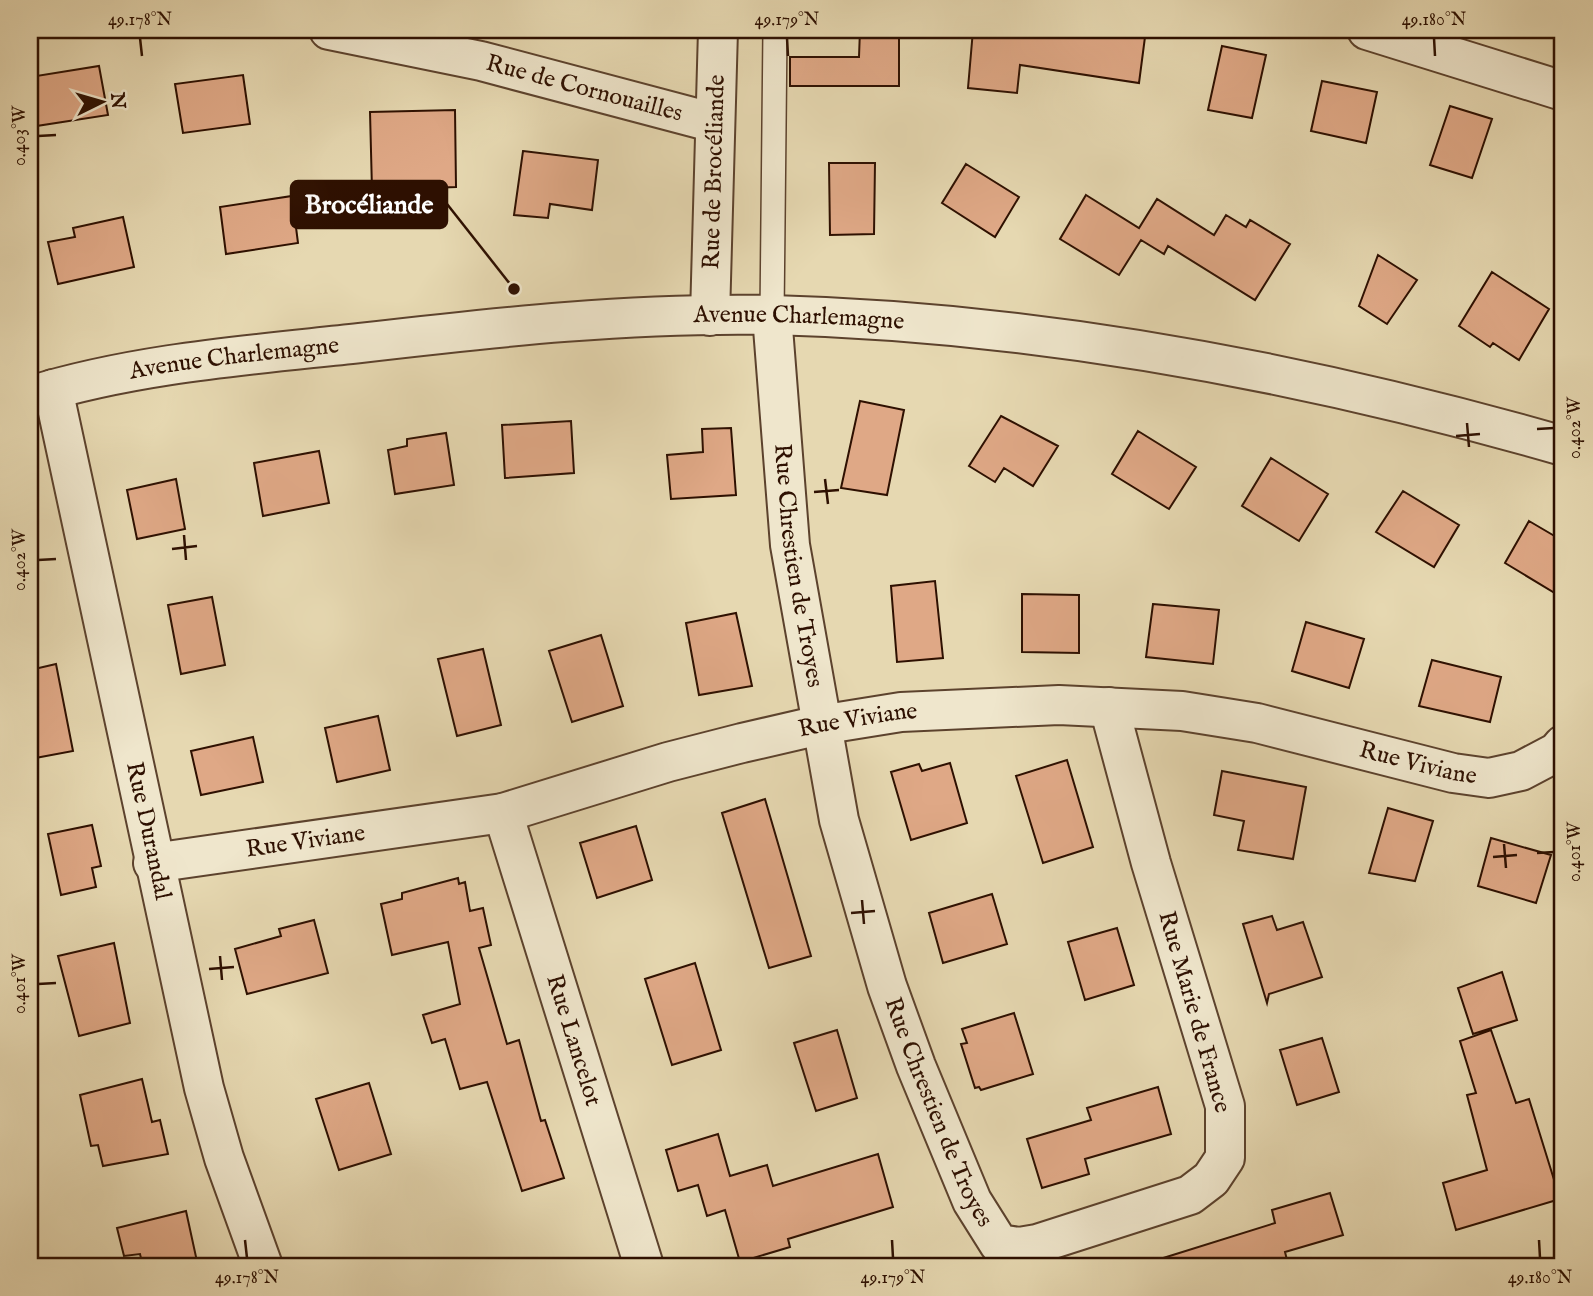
<svg xmlns="http://www.w3.org/2000/svg" width="1593" height="1296" font-family="'IM FELL English',serif">
<style>
.building{fill:#dfa886;stroke:#2e1001;stroke-width:2}
.lines{fill:none;stroke-linecap:round;stroke-linejoin:round}
.service-casing{stroke:#5c422d;stroke-width:26}
.minor-casing{stroke:#5c422d;stroke-width:42}
.tertiary-casing{stroke:#5c422d;stroke-width:42}
.service{stroke:#efe6cc;stroke-width:23}
.minor{stroke:#efe6cc;stroke-width:38}
.tertiary{stroke:#efe6cc;stroke-width:38}
.ticks{fill:none;stroke:#2e1001;stroke-width:2.5}
.labels{text-anchor:middle;dominant-baseline:central;stroke-width:5;stroke-linejoin:round;paint-order:stroke}
.street-label{font-size:24px;fill:#2e1001;stroke:#efe6cc}
.leader{fill:none;stroke:#2e1001;stroke-width:2.5}
.callout-dot{fill:#2e1001;stroke:#efe6cc;stroke-width:2.5}
.callout{fill:#2e1001;stroke:#2e1001;stroke-width:2.5}
.callout-label{font-size:26px;text-anchor:middle;font-weight:bold;fill:#fff}
.neatline{fill:none;stroke:#2e1001;stroke-width:2.5}
.ticks-label{font-size:18px;text-anchor:middle;fill:#2e1001}
</style>
<rect width="100%" height="100%" fill="#e6d8b1"/>
<filter id="stains"><feTurbulence type="fractalNoise" baseFrequency=".00286" numOctaves="4"/><feColorMatrix values="0 0 0 0 .2 0 0 0 0 .09 0 0 0 0 .02 0 0 0 .5 -.17"/></filter>
<radialGradient id="worn" r=".72"><stop offset=".6" stop-color="#630" stop-opacity="0"/><stop offset="1" stop-color="#630" stop-opacity=".3"/></radialGradient>
<path class="building" d="M860,30H899V86H790V57H859Z
M973,30H1097L1145,37L1139,83L1020,65L1017,93L968,88Z
M1222,46L1266,55L1252,118L1208,110Z
M99,66L108,115L30,127V77Z
M243,75L250,124L183,133L175,84Z
M1322,81L1377,92L1366,143L1311,131Z
M1450,106L1492,119L1472,178L1430,165Z
M455,110L456,187L372,190L370,112Z
M523,151L598,160L592,210L550,204L548,218L514,215Z
M829,163H875L874,234L830,235Z
M966,164L1019,197L995,237L942,203Z
M1086,195L1139,228L1157,199L1214,235L1226,215L1246,227L1250,220L1290,244L1255,300L1168,246L1164,254L1141,240L1119,275L1060,239Z
M292,196L298,243L226,254L220,207Z
M123,217L134,267L58,284L48,242L75,237L73,228Z
M1378,255L1417,280L1387,324L1359,306Z
M1492,272L1549,309L1519,360L1493,343L1490,347L1459,326Z
M860,401L904,410L887,495L841,488Z
M1001,416L1058,446L1033,486L1004,468L995,482L969,466Z
M571,421L574,473L505,478L502,425Z
M731,428L736,495L671,499L667,455L703,452L702,429Z
M1138,431L1196,467L1169,509L1112,474Z
M446,433L454,485L395,494L388,450L407,446V439Z
M319,451L329,503L263,516L254,463Z
M1271,458L1328,494L1299,541L1242,506Z
M176,479L185,529L137,539L127,490Z
M1403,491L1459,525L1434,567L1376,532Z
M1529,521L1563,541V598L1505,563Z
M935,581L943,658L897,662L891,586Z
M1022,594L1079,595V653L1022,652Z
M212,597L225,665L181,674L168,605Z
M1153,604L1219,610L1213,664L1146,657Z
M736,613L752,686L699,695L686,623Z
M1306,622L1364,639L1349,688L1292,671Z
M601,635L623,706L572,722L549,651Z
M483,649L501,725L457,736L438,659Z
M1432,660L1501,677L1490,722L1419,706Z
M56,664L73,751L30,759V670Z
M378,716L390,770L337,782L325,728Z
M253,737L263,782L201,795L191,751Z
M1067,760L1093,847L1043,863L1016,776Z
M950,763L967,823L911,840L891,772L919,764L922,771Z
M1222,771L1306,787L1293,859L1238,850L1244,821L1214,815Z
M765,799L811,956L769,968L722,813Z
M1388,808L1433,821L1415,881L1369,873Z
M92,825L101,866L92,868L96,887L61,895L48,834Z
M636,826L652,880L597,898L580,843Z
M1491,838L1551,855L1536,903L1478,886Z
M458,878L459,884L465,882L470,911L483,908L491,945L479,948L507,1044L519,1040L541,1121L545,1120L564,1178L522,1191L487,1082L460,1089L445,1039L432,1043L423,1015L460,1004L448,942L392,955L381,904L402,899V893Z
M992,894L1007,944L943,963L929,913Z
M1272,916L1277,930L1303,922L1322,977L1269,994L1267,1003L1243,924Z
M314,920L328,973L247,994L235,949L281,936L279,929Z
M1117,928L1134,985L1085,1000L1068,942Z
M114,943L130,1023L79,1036L58,956Z
M695,963L721,1050L672,1065L645,979Z
M1502,972L1517,1020L1473,1034L1458,988Z
M1014,1013L1033,1074L981,1090L979,1087L975,1088L961,1044L967,1043L962,1029Z
M837,1030L857,1098L816,1111L794,1043Z
M1491,1030L1516,1103L1529,1099L1560,1199L1456,1230L1443,1183L1487,1170L1467,1095L1476,1093L1460,1041Z
M1322,1038L1339,1092L1297,1105L1280,1050Z
M142,1079L152,1122L160,1120L168,1154L103,1166L98,1145L91,1146L80,1095Z
M369,1083L391,1154L339,1170L316,1099Z
M1158,1087L1171,1134L1085,1159L1089,1174L1042,1188L1027,1139L1091,1120L1087,1108Z
M718,1134L730,1176L767,1165L773,1186L878,1154L893,1207L788,1239L790,1247L740,1262L725,1210L707,1216L698,1185L678,1191L666,1150Z
M1330,1193L1343,1235L1285,1252L1287,1260L1268,1266H1161L1160,1259L1275,1223L1272,1210Z
M186,1211L198,1266H143L140,1254L124,1256L117,1228Z"/>
<g class="lines">
<defs>
<path id="service" d="M772,315L775,30"/>
<g id="minor">
<path id="s1" d="M329,30L481,61L715,123"/>
<path d="M1367,30L1563,91"/>
<path id="s2" d="M772,315L790,545L839,820L887,986L916,1066L972,1201L999,1244L1019,1247L1037,1244L1190,1195L1211,1179L1225,1158V1106L1151,863L1109,707"/>
<path id="s3" d="M710,316L718,30"/>
<path id="s4" d="M53,389L204,1088L224,1158L263,1266"/>
<path id="s5" d="M503,813L644,1266"/>
<path id="s6" d="M153,863L503,813L668,762L742,743L820,725L901,712L1059,705L1182,711L1257,723L1453,773L1489,778L1521,771L1557,752L1563,745"/>
</g>
<g id="tertiary">
<path id="s7" d="M30,396C136,363 250,355 360,343C497,327 635,312 773,315C1041,322 1306,372 1563,446"/>
</g>
</defs>
<use href="#service" class="service-casing"/>
<use href="#minor" class="minor-casing"/>
<use href="#tertiary" class="tertiary-casing"/>
<use href="#service" class="service"/>
<use href="#minor" class="minor"/>
<use href="#tertiary" class="tertiary"/>
</g>
<path class="ticks" d="M140,38L142,56M787,38L788,56M1434,38L1435,56M38,136L56,135M1467,423L1469,447M1537,429L1554,428M1456,436L1480,434M825,479L828,504M814,492L839,490M184,535L186,560M172,549L197,546M38,560L56,559M1504,844L1506,868M1537,853L1554,852M1493,857L1517,855M862,900L864,924M851,913L875,911M220,956L222,980M209,969L234,967M38,984L56,983M245,1240L247,1258M892,1240L893,1258M1539,1240L1540,1258"/>
<g class="labels">
<g class="street-label">
<text stroke="none"><textPath href="#s1" startOffset="262">Rue de Cornouailles</textPath></text>
<text stroke="none"><textPath href="#s3" startOffset="144">Rue de Brocéliande</textPath></text>
<text stroke="none"><textPath href="#s7" startOffset="775">Avenue Charlemagne</textPath></text>
<text stroke="none"><textPath href="#s7" startOffset="208">Avenue Charlemagne</textPath></text>
<text stroke="none"><textPath href="#s2" startOffset="252">Rue Chrestien de Troyes</textPath></text>
<text stroke="none"><textPath href="#s6" startOffset="721">Rue Viviane</textPath></text>
<text stroke="none"><textPath href="#s6" startOffset="1288">Rue Viviane</textPath></text>
<text stroke="none"><textPath href="#s4" startOffset="452">Rue Durandal</textPath></text>
<text stroke="none"><textPath href="#s6" startOffset="154">Rue Viviane</textPath></text>
<text transform="translate(1194 1012) rotate(74)">Rue Marie de France</text>
<text stroke="none"><textPath href="#s5" startOffset="238">Rue Lancelot</textPath></text>
<text stroke="none"><textPath href="#s2" startOffset="819">Rue Chrestien de Troyes</textPath></text>
</g>
</g>
<path class="leader" d="M514 289L447 204"/>
<circle class="callout-dot" cx="514" cy="289" r="7"/>
<rect class="callout" x="291" y="181" width="156" height="47" rx="7"/>
<g class="callout-label">
<text x="369" y="213">Brocéliande</text>
</g>
<rect width="1593" height="1296" fill="none" stroke="#e6d8b1" stroke-width="77"/>
<g transform="translate(102 102) rotate(85)" stroke="#efe6cc" stroke-width="5" paint-order="stroke">
<path d="M0-5L12 26L0 18L-12 26Z" fill="#2e1001"/>
<text y="-10" font-size="19" font-weight="bold" text-anchor="middle" fill="#2e1001">N</text>
</g>
<rect x="38" y="38" width="1516" height="1220" class="neatline"/>
<g class="ticks-label">
<text x="140" y="25">49.178°N</text>
<text x="787" y="25">49.179°N</text>
<text x="1434" y="25">49.180°N</text>
<text transform="translate(19 136) rotate(-90)" y="6">0.403°W</text>
<text transform="translate(1574 428) rotate(-90)" y="6">0.402°W</text>
<text transform="translate(19 560) rotate(-90)" y="6">0.402°W</text>
<text transform="translate(1574 852) rotate(-90)" y="6">0.401°W</text>
<text transform="translate(19 984) rotate(-90)" y="6">0.401°W</text>
<text x="247" y="1283">49.178°N</text>
<text x="893" y="1283">49.179°N</text>
<text x="1540" y="1283">49.180°N</text>
</g>
<rect width="100%" height="100%" filter="url(#stains)"/>
<rect width="100%" height="100%" fill="url(#worn)"/>
</svg>
